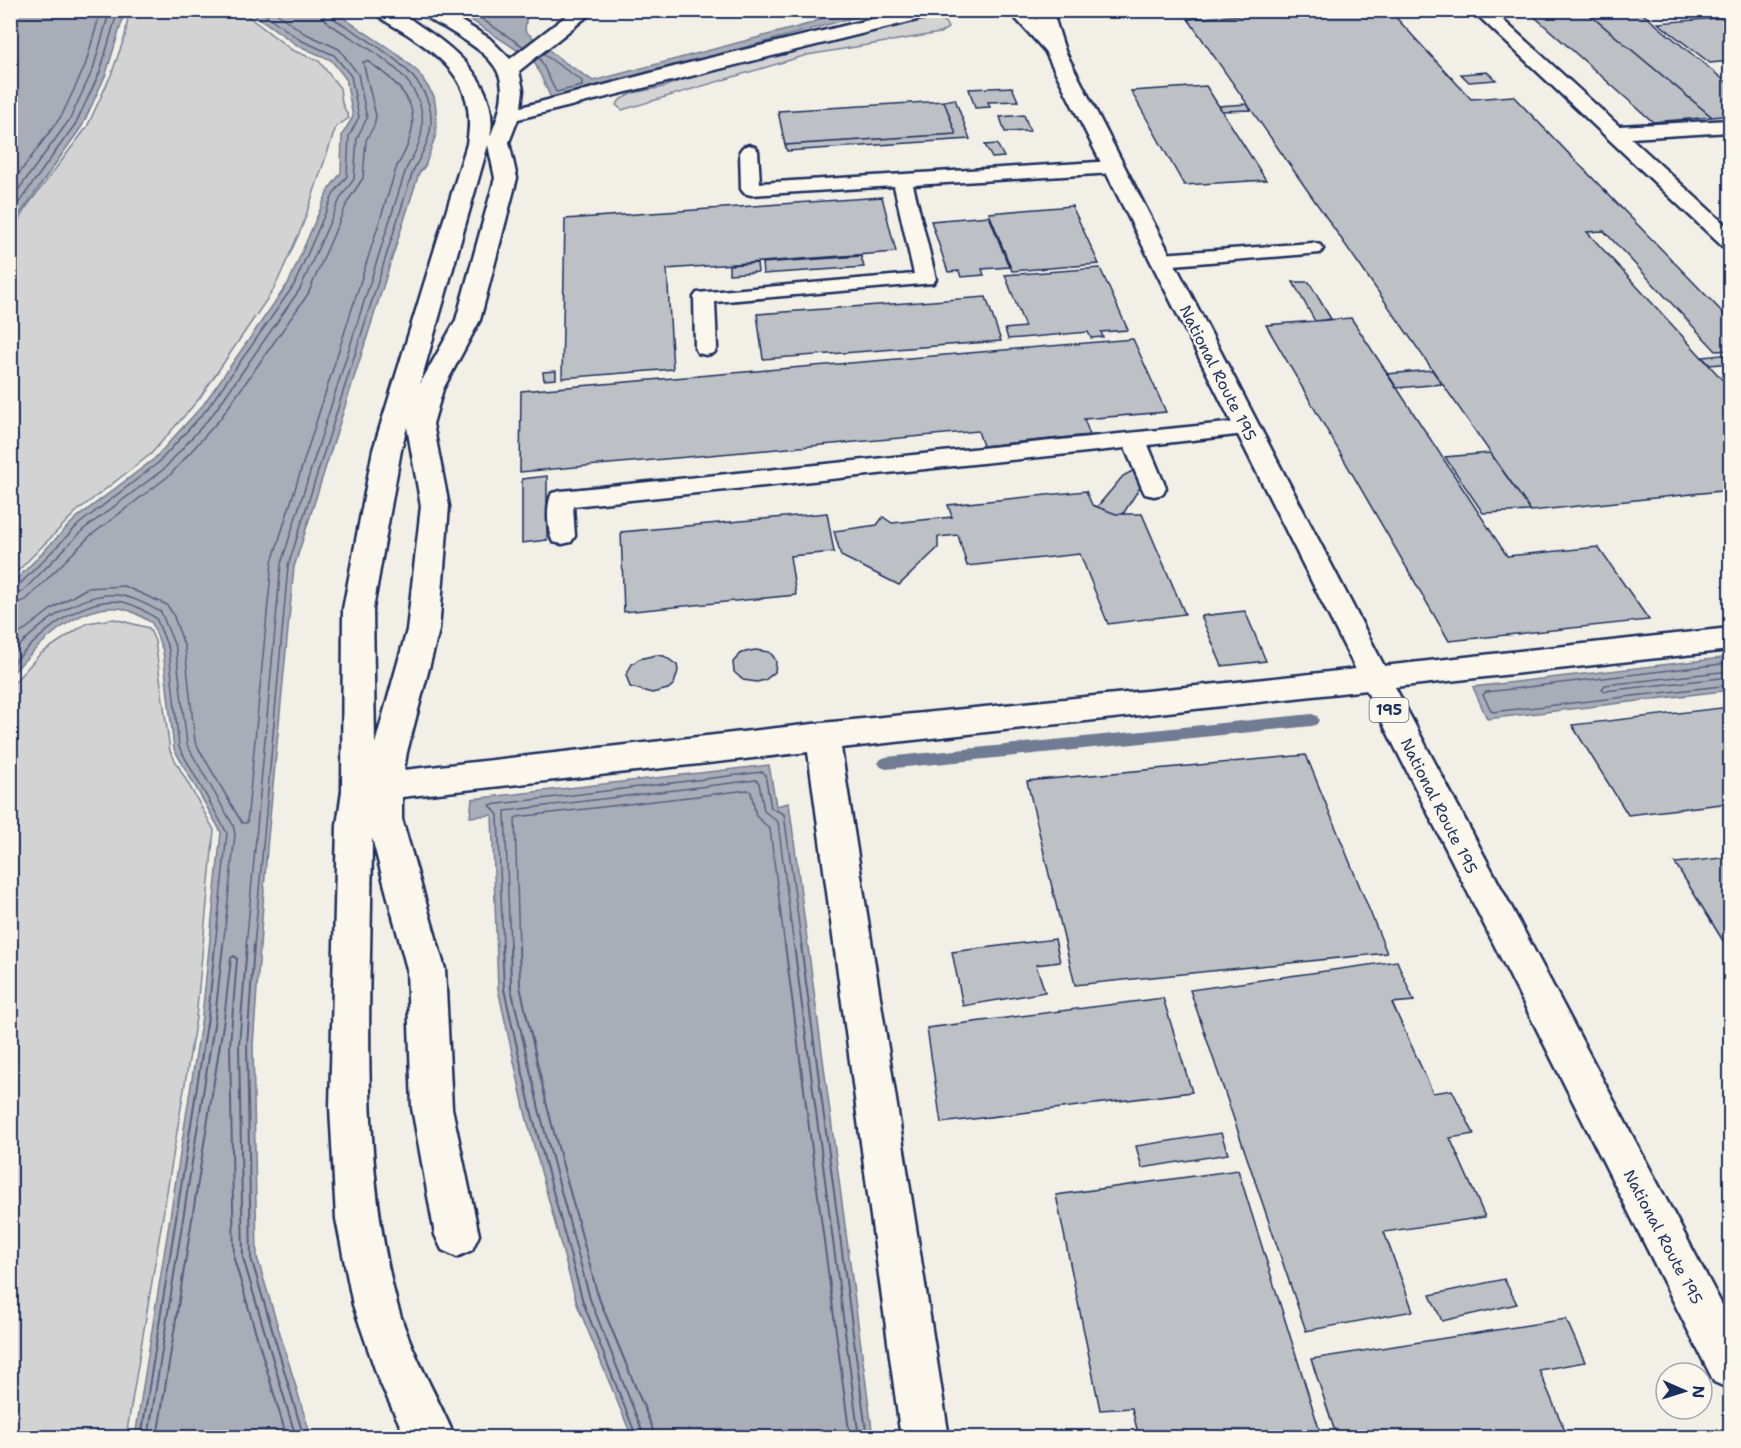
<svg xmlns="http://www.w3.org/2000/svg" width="1741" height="1448" font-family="'Shantell Sans',sans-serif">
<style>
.green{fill:#d2d3d2;stroke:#768198;stroke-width:1.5}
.water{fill:#a9adb7;stroke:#707b93;stroke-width:1.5}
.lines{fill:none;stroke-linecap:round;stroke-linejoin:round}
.shore-far1{stroke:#546182;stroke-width:1.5}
.shore{stroke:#546182;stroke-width:2}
.stream{fill:#707b93;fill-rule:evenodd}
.building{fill:#bdc0c4;stroke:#1b2f5e;stroke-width:1.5}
.lane-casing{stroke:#1b2f5e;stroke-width:5}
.street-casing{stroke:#1b2f5e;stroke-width:5}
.highway-casing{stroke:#1b2f5e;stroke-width:5}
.lane{fill:#fbf7ec;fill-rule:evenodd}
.street{fill:#fbf7ec;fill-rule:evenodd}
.highway{fill:#fbf7ec;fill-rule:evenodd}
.labels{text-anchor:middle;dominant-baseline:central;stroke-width:4.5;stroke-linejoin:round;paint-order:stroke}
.shield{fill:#fbf7ec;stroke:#5e6b89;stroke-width:1.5}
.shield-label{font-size:15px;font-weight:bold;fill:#1b2f5e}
.street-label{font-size:16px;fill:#1b2f5e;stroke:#fbf7ec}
</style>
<rect width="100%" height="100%" fill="#f2efe6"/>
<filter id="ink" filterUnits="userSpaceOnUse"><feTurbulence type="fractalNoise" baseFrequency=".0167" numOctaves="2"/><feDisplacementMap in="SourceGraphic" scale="12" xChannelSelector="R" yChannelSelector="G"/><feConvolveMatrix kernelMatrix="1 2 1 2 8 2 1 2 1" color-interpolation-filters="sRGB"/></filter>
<g filter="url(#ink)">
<path class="green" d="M129,11H241L292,50L319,61L340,88L342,103L349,118L336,127L302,227L274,289L199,399L151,454L77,511L11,578V234L25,209L87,127L111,75L125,36Z
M926,18L944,20L948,28L940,33L807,55L622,110L616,105L621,99L633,93L663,87L703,72Z
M114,619L149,628L155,641L170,751L214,830L196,1018L126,1437H11V686L40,654L87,623Z"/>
<path class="water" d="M11,10H123L124,15L106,74L82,126L11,227Z
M249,11H333L396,53L418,72L434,96L436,109V134L425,166L419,173L294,567L267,848L253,1045L257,1257L311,1437H135L202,1016L221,832L174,749L163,651L152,623C142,617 130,609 118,608C76,605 37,646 11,675V585L75,519L154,459L203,405L289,282L329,189L341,173L342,135L353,117L346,79L331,60L297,45Z
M457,11H527L525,31L564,62L593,81L809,24L838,11H878L552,100L534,61Z
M1730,657V690L1487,719L1473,687Z
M769,765L776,806L789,803L873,1437H632L577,1304L526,1116L498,989L492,815L470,817L472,799Z"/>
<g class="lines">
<path class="shore-far1" d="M468,10L524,47
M539,57L556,92L582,86V81L543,54
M10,186L62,115L85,66L101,10
M10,201L70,119L93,69L110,10
M10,215L76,123L100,72L118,10
M10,589L17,587L79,524L158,463L207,409L294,285L334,193L347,176L349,136L359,117L351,76L334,55L300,40L259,10
M10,596L22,592L84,529L164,469L213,414L300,289L341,197L354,179L357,138L367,118L358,74L339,49L304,33L272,10
M10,605L26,600L90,536L170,475L220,419L308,294L348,201L363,178L366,140L374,126L376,116L363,62L367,61C413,91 427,117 397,166L272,562L247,823H242L195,742L185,648L173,614L167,605L124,586L87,588L53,608L10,641
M10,655C36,628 78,591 118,595C133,597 147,605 161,612L176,649L187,745L233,825L235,834L223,947
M1730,663L1486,692L1483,695L1492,712L1730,685
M10,666C37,638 79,595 123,602C135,604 146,612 156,618L169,650L179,747L227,833L215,947
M1730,671L1605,685L1602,689L1605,691L1730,677
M246,947L281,564L406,169C412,158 419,147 421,135C433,78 368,49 329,24L324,18L323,10
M254,947L288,566L413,171C421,155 432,138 431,118C430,72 367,40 333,18L331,10
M503,947L498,815L490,805L762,772L765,774L771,808L784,814L802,947
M510,947L505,811L756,780L759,783L764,811L778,822L794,947
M519,947L515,819L517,817L748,790L751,792L756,816L770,829L785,947"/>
<path class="shore" d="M247,945L239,1045L243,1258L296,1438
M254,945L247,1045L251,1258L304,1438
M502,945L504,989L532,1114L583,1302L637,1438
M510,945L511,988L540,1113L590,1299L645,1438
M519,945L520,986L548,1110L598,1296L652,1427L654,1438
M785,945L850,1438
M794,945L859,1438
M801,945L867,1438
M141,1438L208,1017L215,945
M148,1438L215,1018L223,945
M157,1438L224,1019L231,958L234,956L237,959L230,1045L234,1259L287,1438"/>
<path class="stream" d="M1312,714L1317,716L1319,720L1317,724L1312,726L886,769L881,767L878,763L881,759L886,757Z"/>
</g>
<path class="building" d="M1320,10H1389L1471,99L1513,96L1730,320V350L1716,351L1604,231L1587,232L1730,388V490L1531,511L1188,19Z
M1527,10H1584L1712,117L1653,122Z
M1584,10H1638L1730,85V115L1712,117Z
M1730,17V61L1710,63L1658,23Z
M1487,72L1496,80L1469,82L1461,74Z
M1206,86L1222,111L1266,180L1184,185L1131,91Z
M1012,87L1018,101L988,102L990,107L975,108L969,89Z
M955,99L970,139L787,151L785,145L956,134L944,101Z
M944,101L956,134L785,145L778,111Z
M1247,104L1251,110L1222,111L1219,106Z
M1024,115L1030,131L1005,132L1000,117Z
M997,144L1004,157L992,158L985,145Z
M882,197L896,252L667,269L673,369L562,378L565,219Z
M1072,206L1099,264L1012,271L989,213Z
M989,216L1009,267L982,269L984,275L961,277L959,271L948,272L931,221Z
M861,256L864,267L763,274L762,263Z
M757,263L758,272L729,274V265Z
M1100,268L1128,330L1101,332L1103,337L1091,338L1088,332L1008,339L1005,329L1025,327L1005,275Z
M1293,282H1309L1331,319L1315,321Z
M986,297L1001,341L763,359L757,314Z
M1351,318L1507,556L1598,547L1649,620L1449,641L1266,325Z
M1133,339L1166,412L1084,419L1090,435L983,446L978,431L520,472L521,391Z
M1730,354V363L1710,365L1702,357Z
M1432,370L1442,384L1396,388L1387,374Z
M556,371V379L544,380L543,372Z
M1490,453L1531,511L1483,513L1445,457Z
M1134,470H1137L1144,481L1123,514H1116L1097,507L1123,476Z
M547,476V540L522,543V479Z
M1086,491L1092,505L1116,514H1142L1185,614L1108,624L1080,554L967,566L958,535L938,537V548L899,585L841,556L834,531L877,525L883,517L892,523L952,517L948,505Z
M827,513L834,552L790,556L796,595L624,612L621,532Z
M1245,611L1266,661L1222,666L1201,616Z
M755,650L769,652L773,656L776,661L775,672L765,680L757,682L743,680L734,672L733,662L741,653Z
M656,655L664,656L677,665L678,671L674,684L668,689L652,693L630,687L626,675L632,664L639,659Z
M1730,707V803L1628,815L1572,725Z
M1306,755L1387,953L1075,985L1027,781Z
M1730,857V952L1675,863Z
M1055,939L1060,962L1036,965L1045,992L963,1006L952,952Z
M1397,961L1414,1001L1392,1003L1433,1093L1452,1090L1474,1134L1450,1138L1485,1217L1384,1232L1413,1311L1306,1331L1190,990Z
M1163,998L1192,1092L941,1123L927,1028Z
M1221,1133L1228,1154L1142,1168L1136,1146Z
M1238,1170L1322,1438H1139L1132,1408L1100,1410L1056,1195Z
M1504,1279L1517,1304L1442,1321L1430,1295Z
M1566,1319L1585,1362L1539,1370L1568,1438H1337L1311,1359Z"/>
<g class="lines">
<defs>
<path id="lane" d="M749,145L755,147L758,151L760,183L1114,161L1121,163L1123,167L1121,171L1114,173L913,185L936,279L933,283L715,302L717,348L714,353L706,355L698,353L695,348L694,297L697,293L914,274L894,186L751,195L744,193L741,189L740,151L743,147Z
M1313,243L1320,245L1323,249L1320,253L1161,266L1154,264L1151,260L1154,256L1161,254Z
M1246,421L1254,423L1258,428L1254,433L1148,445L1166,488L1163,494L1154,496L1145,494L1142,488L1125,448L573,506L575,536L571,542L562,544L553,542C547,531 546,504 552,493L561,491Z"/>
<path id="street" d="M373,10C380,10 390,9 396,11C404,14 413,21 420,26C458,50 500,87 490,137C516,76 499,60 447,29C438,24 426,19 420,10H443L489,38L510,59L574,10H595L519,71L523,90L521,107L689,63L910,10H944L941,14L518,119L509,142L517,178L480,320L443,389L433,424L449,506L439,630L407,752L404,770L822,723L1237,682L1730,628V650L841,748L949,1438H901L808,752L402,797V819L445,969L452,1108L479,1235L472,1250L457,1257L442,1250L435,1235L412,1108L407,969L372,838C371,990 358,1156 397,1304C410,1351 436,1393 455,1438H406L378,1378L353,1305L336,1219L330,1107L337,825L342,791L343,609L373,450L467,144C477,89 451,63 407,34C397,27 381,21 373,10ZM488,145L495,178L456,320L420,384ZM407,427L421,506L407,630L375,744L373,609L401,450Z
M1472,10H1492L1619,126L1730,120V132L1631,138L1730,229V248L1722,246Z"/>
<path id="highway" d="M1008,10H1028L1037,20L1034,10H1052L1065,51L1150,216L1407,710L1730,1320V1389L1714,1382L1045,51Z"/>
</defs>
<use href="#lane" class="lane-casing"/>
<use href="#street" class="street-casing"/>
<use href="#highway" class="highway-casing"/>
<use href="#lane" class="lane"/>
<use href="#street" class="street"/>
<use href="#highway" class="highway"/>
</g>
</g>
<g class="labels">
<rect class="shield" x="1369.5" y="698" width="39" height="24" rx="4.5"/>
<g class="shield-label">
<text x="1389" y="710">195</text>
</g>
<g class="street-label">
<text transform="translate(1218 373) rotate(63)">National Route 195</text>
<text transform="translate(1439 806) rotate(63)">National Route 195</text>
<text transform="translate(1663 1237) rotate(62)">National Route 195</text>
</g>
</g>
<rect width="1741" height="1448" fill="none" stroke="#fbf7ec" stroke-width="36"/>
<rect x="18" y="18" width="1705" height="1412" fill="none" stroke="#1b2f5e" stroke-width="2" filter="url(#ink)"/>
<g transform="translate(1684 1391) rotate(93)"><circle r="28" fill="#fbf7ec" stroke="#a1a7b3" stroke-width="1.5"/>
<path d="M0-4.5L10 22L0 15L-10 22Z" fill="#1b2f5e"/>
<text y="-9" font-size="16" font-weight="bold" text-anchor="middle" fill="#1b2f5e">N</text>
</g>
</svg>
